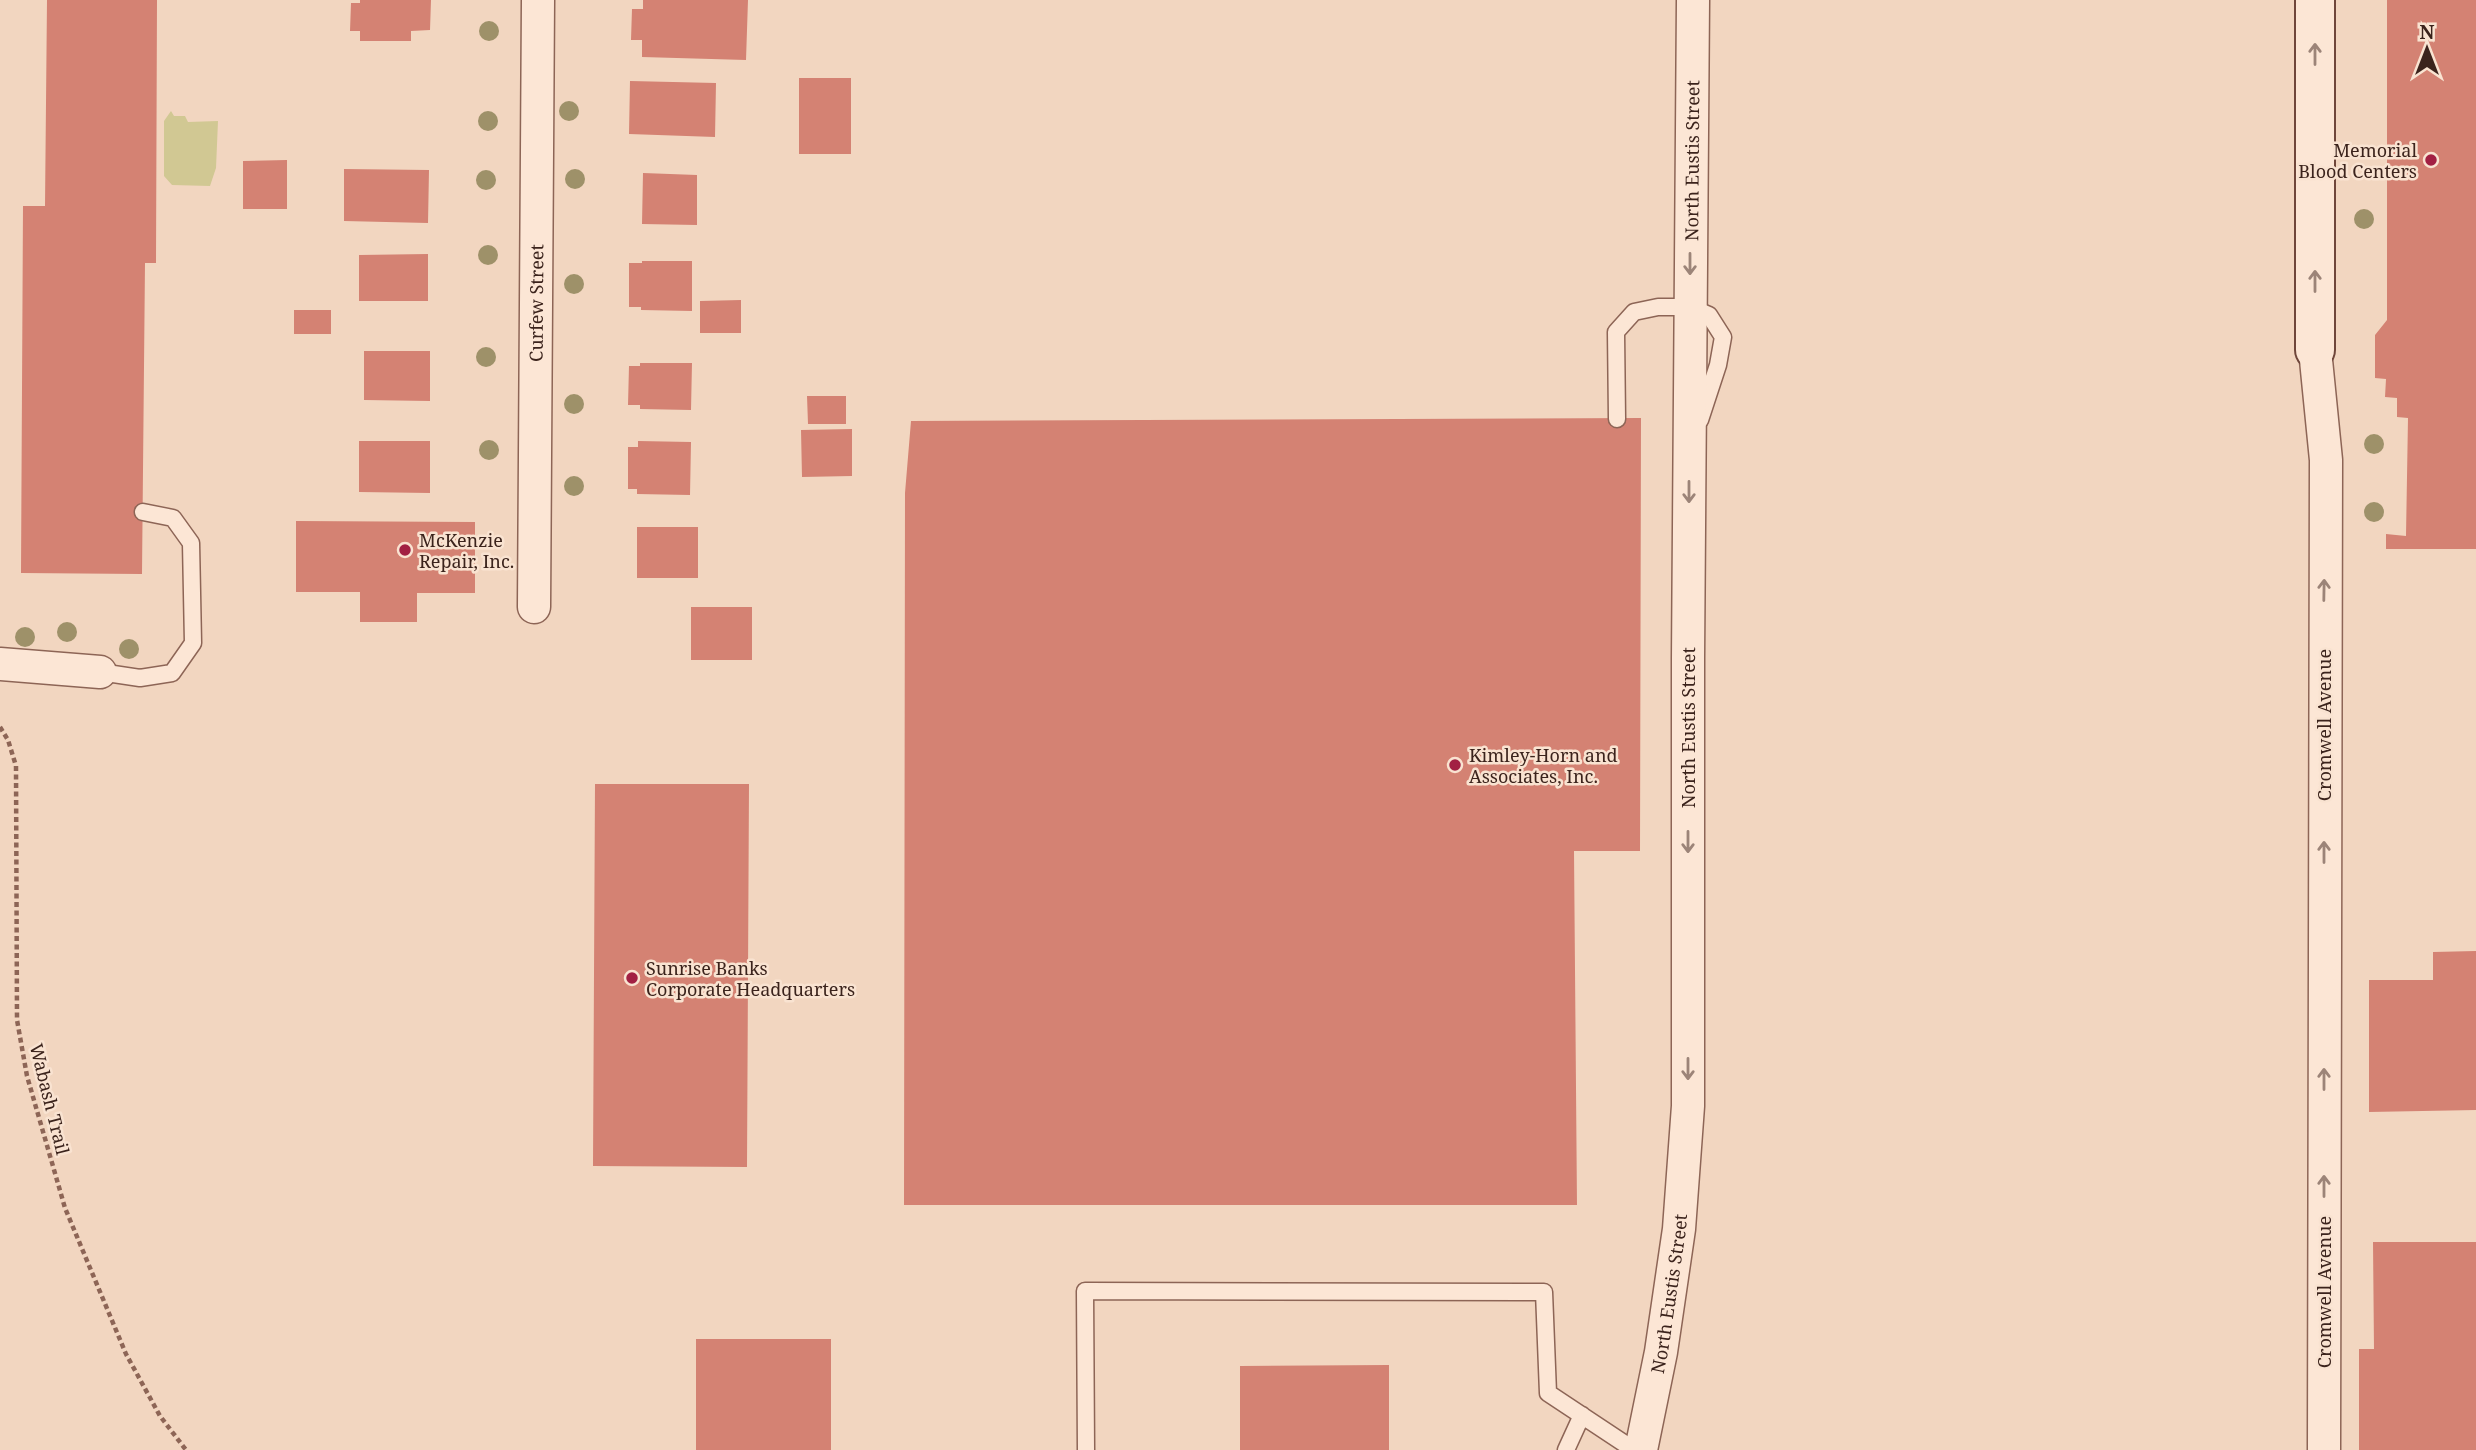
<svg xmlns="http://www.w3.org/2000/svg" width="2476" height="1450" font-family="'Noto Serif',serif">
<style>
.green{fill:#d1c893}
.building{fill:#d48273}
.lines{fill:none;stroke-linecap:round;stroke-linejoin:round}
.service-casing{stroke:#8d6556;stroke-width:19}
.minor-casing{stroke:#8d6556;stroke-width:35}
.secondary-casing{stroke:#6f463a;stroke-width:42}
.path{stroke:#8d6556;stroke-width:4.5;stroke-dasharray:5 3.5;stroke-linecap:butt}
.service{stroke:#fce6d5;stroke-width:16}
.minor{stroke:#fce6d5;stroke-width:32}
.secondary{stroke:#fce6d5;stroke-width:38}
.tree{fill:#9e9169}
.oneway{stroke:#9c8478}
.poi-dot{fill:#a22043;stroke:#f9e3d1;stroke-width:2.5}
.labels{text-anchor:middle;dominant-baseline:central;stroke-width:5;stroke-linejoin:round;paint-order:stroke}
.poi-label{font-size:18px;fill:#3b231c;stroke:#f9e3d1;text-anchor:start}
.street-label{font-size:18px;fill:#3b231c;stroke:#f9e3d1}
</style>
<rect width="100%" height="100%" fill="#f2d6c0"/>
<path class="green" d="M171,111L174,116H185L188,122L218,121L216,168L210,186L172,185L164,176V121Z"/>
<path class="building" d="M47,0H157L156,263H145L142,574L21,573L23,206H45Z
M360,0H431L430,30L411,31V41H360V31H350L351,3H360Z
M643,0H748L746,60L642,57V40H631L632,9H643Z
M2387,0H2476V549H2386V534L2406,536L2408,418L2397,417V398L2385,397L2386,379L2375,378V335L2387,320Z
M799,78H851V154H799Z
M630,81L716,83L715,137L629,134Z
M287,160V209H243V161Z
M344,169L429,170L428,223L344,221Z
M643,173L697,175V225L642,224Z
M428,254V301H359V255Z
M642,261H692V311L641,310V307H629V263H642Z
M741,300V333H700V301Z
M294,310H331V334H294Z
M364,351H430V401L364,400Z
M640,363H692L691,410L640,409V405H628L629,366H640Z
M807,396H846V424H808Z
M1641,418L1640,851H1574L1577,1205H904L905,493L911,421Z
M852,429V476L802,477L801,430Z
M359,441H430V493L359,492Z
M638,441L691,442L690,495L637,494V489H628V447H638Z
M296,521L475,522V593H417V622H360V592H296Z
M637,527H698V578H637Z
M691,607H752V660H691Z
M595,784H749L747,1167L593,1166Z
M2476,951V1110L2369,1112V980H2433V952Z
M2373,1242H2476V1450H2359V1349H2374Z
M696,1339H831V1450H696Z
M1389,1365V1450H1240V1366Z"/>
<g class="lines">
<defs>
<path id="service" d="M1617,419L1616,332L1634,312L1658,307H1690L1709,315L1723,337L1718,365L1700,420
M100,672L140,678L172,673L193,643L191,543L173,518L143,512
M1086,1450L1085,1291L1544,1292L1548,1393L1634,1450
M1566,1450L1582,1415"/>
<g id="minor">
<path d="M2315,350L2326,460L2324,1450"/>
<path id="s1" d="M534,607L538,0"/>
<path d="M0,664L100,672"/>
<path id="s2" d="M1641,1450L1661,1352L1679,1229L1688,1106V659L1693,0"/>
</g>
<path id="secondary" d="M2315,350V0"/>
</defs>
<use href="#service" class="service-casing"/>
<use href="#minor" class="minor-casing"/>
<use href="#secondary" class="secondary-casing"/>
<path class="path" d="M0,727L8,740L16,766L17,1020L27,1076L65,1208L126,1354L160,1416L186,1450"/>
<use href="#service" class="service"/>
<use href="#minor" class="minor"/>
<use href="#secondary" class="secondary"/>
</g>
<g class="tree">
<circle cx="489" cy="31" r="10"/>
<circle cx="569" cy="111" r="10"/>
<circle cx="488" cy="121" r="10"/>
<circle cx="575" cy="179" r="10"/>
<circle cx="486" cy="180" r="10"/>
<circle cx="2364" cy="219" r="10"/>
<circle cx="488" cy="255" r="10"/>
<circle cx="574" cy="284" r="10"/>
<circle cx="486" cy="357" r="10"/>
<circle cx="574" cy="404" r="10"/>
<circle cx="2374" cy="444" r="10"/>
<circle cx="489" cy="450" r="10"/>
<circle cx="574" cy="486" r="10"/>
<circle cx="2374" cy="512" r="10"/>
<circle cx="67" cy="632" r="10"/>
<circle cx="25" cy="637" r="10"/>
<circle cx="129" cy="649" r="10"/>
</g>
<defs><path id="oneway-shaft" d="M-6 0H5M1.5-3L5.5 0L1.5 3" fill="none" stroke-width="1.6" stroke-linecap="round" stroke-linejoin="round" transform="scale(1.75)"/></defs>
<g class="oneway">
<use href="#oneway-shaft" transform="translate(2315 54) rotate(-90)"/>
<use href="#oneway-shaft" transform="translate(1690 264) rotate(90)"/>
<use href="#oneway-shaft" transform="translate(2315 281) rotate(-90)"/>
<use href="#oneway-shaft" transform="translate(1689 492) rotate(90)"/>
<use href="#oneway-shaft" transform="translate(2324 590) rotate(-89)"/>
<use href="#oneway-shaft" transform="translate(1688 842) rotate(90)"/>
<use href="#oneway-shaft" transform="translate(2324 852) rotate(-90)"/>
<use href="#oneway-shaft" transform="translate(1688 1069) rotate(90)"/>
<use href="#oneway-shaft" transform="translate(2324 1079) rotate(-90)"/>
<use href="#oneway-shaft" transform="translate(2324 1186) rotate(-90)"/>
</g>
<g class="poi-dot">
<circle cx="2431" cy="160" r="7"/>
<circle cx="405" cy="550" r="7"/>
<circle cx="1455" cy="765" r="7"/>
<circle cx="632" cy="978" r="7"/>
</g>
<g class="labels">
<g class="poi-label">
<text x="2417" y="150" text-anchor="end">Memorial<tspan x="2417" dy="21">Blood Centers</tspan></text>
<text x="419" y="540">McKenzie<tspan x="419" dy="21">Repair, Inc.</tspan></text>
<text x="1469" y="755">Kimley-Horn and<tspan x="1469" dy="21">Associates, Inc.</tspan></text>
<text x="646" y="968">Sunrise Banks<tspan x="646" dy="21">Corporate Headquarters</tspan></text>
</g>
<g class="street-label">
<text stroke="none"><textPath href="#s2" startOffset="1293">North Eustis Street</textPath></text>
<text stroke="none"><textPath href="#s1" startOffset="304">Curfew Street</textPath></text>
<text transform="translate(2324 725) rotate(-90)">Cromwell Avenue</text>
<text stroke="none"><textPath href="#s2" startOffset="726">North Eustis Street</textPath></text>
<text transform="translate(50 1099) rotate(76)">Wabash Trail</text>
<text transform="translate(2324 1292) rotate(-90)">Cromwell Avenue</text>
<text stroke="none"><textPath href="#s2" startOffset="159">North Eustis Street</textPath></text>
</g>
</g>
<g transform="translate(2427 49)" stroke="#f9e3d1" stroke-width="5" paint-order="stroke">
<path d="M0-5L12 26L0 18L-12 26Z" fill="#3b231c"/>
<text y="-10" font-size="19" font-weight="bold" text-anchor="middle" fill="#3b231c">N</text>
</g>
</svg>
